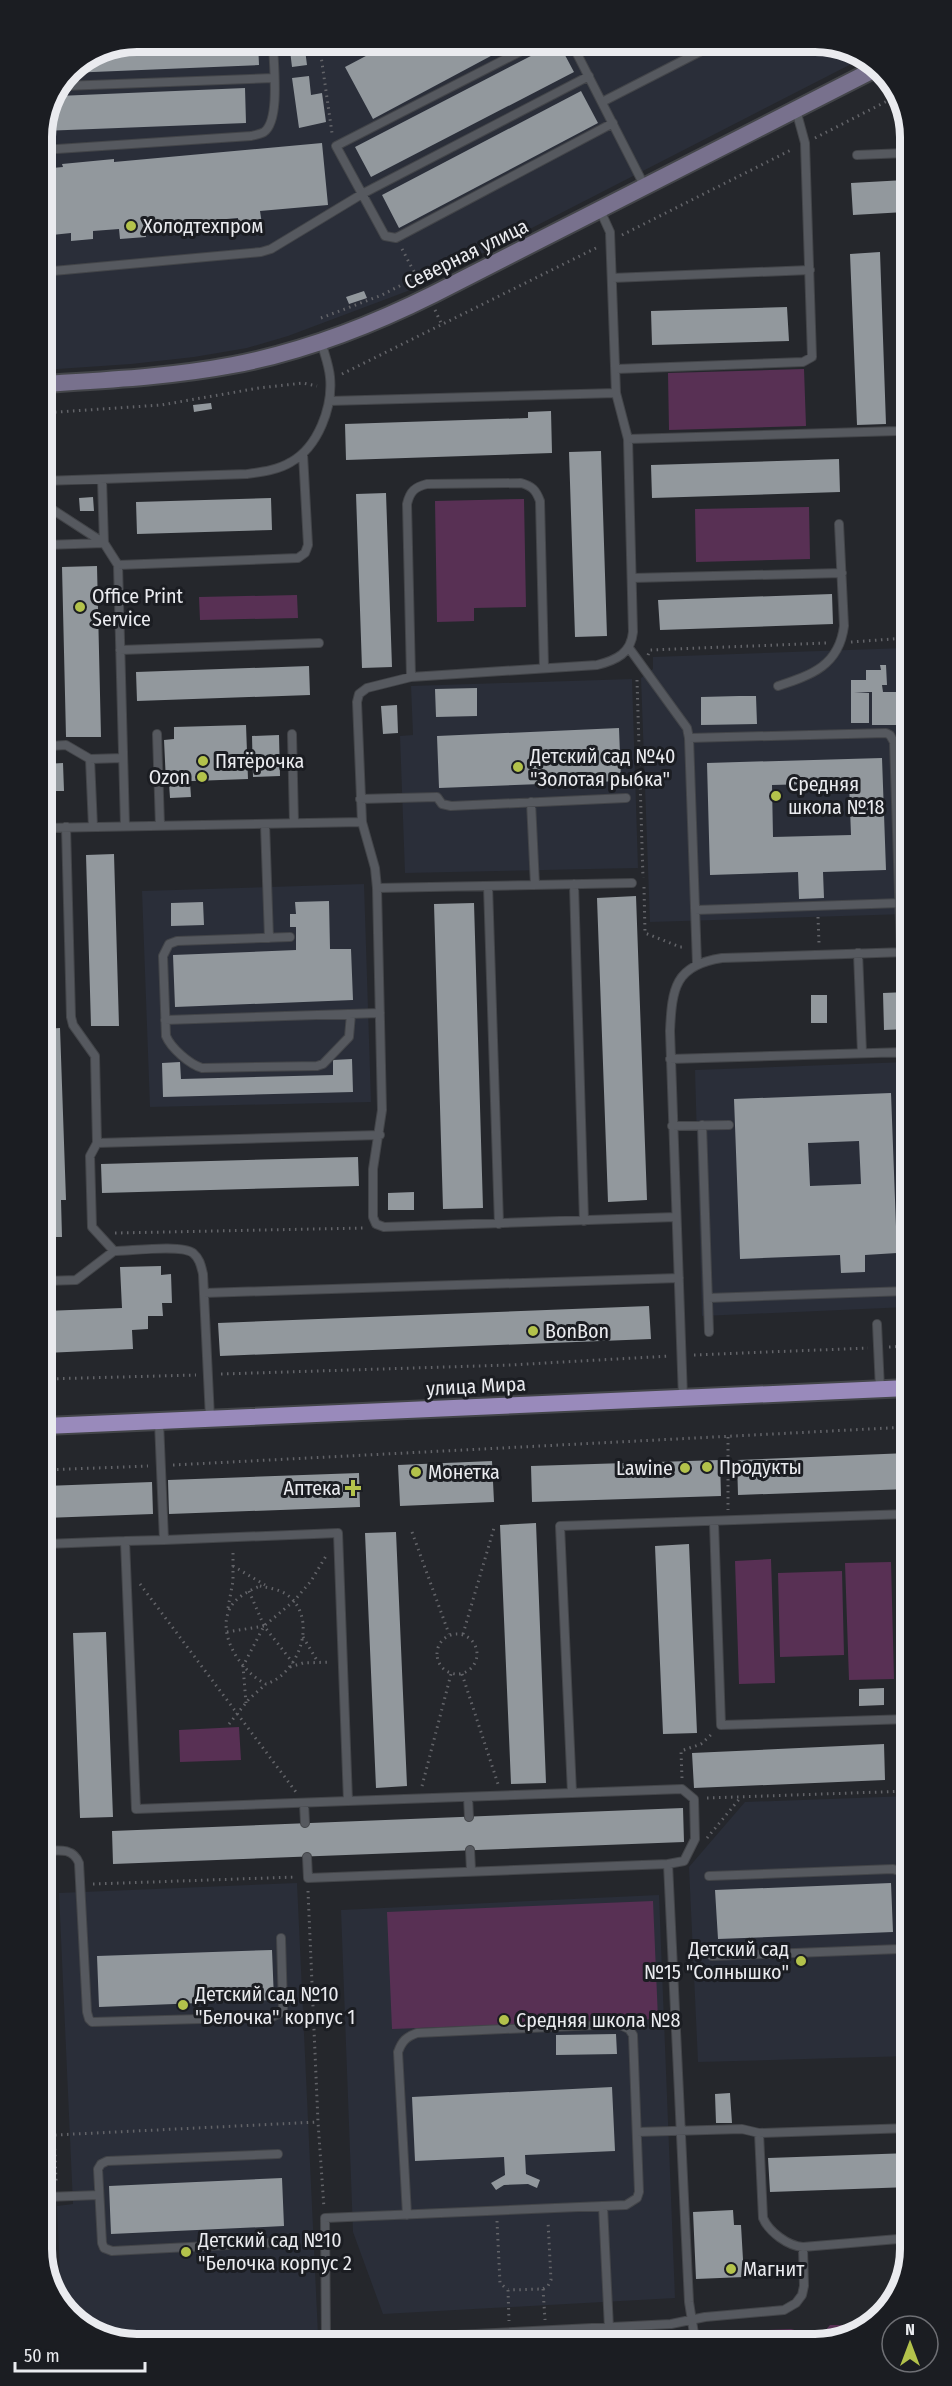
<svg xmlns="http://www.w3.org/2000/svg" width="952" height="2386" font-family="'Fira Sans Condensed',sans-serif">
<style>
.built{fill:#2a2e39}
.green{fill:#583054}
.building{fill:#92989d;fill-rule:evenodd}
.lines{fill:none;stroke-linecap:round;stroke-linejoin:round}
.service-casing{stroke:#434549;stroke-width:10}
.secondary-casing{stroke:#434549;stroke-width:20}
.primary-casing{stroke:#434549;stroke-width:20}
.path{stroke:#636469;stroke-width:3;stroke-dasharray:1.5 4.5;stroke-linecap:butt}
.service{stroke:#56595f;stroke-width:8}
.secondary{stroke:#78718d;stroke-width:16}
.primary{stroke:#998abb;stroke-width:16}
.poi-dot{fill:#b3c24b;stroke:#1b1d22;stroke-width:2}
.labels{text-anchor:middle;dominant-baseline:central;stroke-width:6;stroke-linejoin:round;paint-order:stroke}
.poi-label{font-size:20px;fill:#eaebef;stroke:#1b1d22;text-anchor:start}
.street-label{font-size:20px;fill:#eaebef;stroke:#1b1d22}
.rim{fill:none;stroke:#eaebef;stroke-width:8}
</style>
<rect width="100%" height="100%" fill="#25272c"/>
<path class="built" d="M137,42H821L863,58L413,289L288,336L247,348L194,357L131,364L43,370L42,131L70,70Z
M906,648L907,914L650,922L641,678L653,669V657Z
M632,679L638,868L405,873L400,736L413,735L411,686Z
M364,884L371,1102L150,1107L142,891Z
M907,1062L908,1307L702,1316L695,1070Z
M909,1796L910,2056L698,2062L689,1867L745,1802Z
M297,1883L318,2335L130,2343L79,2324L61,2299L57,2206L73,2204L59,1893Z
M659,1895L675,2298L383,2314L353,2232L341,1910Z"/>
<path class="green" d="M804,369L806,426L669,430L668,373Z
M524,499L526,607L474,608V621L437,622L435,501Z
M809,507L810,559L696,562L695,509Z
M297,595L298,618L200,620L199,597Z
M771,1559L775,1683L739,1684L735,1561Z
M891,1562L894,1679L849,1680L845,1563Z
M842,1571L844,1655L780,1657L778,1573Z
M46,1647L52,1790H46Z
M239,1727L241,1760L180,1762L179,1730Z
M653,1901L658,2019L392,2029L387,1912Z
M830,2325H864L845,2339H818Z
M791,2329L798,2331L804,2339L726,2340L740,2331Z"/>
<path class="building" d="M137,42H258L259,65L69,73L70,70Z
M289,42H304L307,65L292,67Z
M377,42H517L373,119L345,67L381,48Z
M558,42L574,72L371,177L355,147Z
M309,76L311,95L322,93L326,122L299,128L292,78Z
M245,88L246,123L42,131L58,96Z
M581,91L598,123L399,228L382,195Z
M322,143L328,205L260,211L262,224L238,226V218L182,223L183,231L163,233L162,225L145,227L146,237L120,239L119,229L93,231V239L71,241V233L42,236V169L63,167L62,164L114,159V162Z
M905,180V212L853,215L851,183Z
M880,252L886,424L857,425L850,254Z
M364,291L367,298L349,304L346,297Z
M787,307L789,341L652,345L651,311Z
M211,403L212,409L194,412L193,405Z
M551,411L552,453L346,460L345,424L528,418V412Z
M601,451L607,636L575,637L569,452Z
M839,459L840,492L652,498L651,465Z
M386,493L392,667L362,668L356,494Z
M93,497L94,511H80L79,498Z
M271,498L272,530L137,534L136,502Z
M97,566L101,737H66L62,567Z
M832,594L833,624L660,630L658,600Z
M880,665H886L887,685H882L883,692H906V725H872V692H854L869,693V723H851V680H866V670H881Z
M309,666L310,695L137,701L136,672Z
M477,688V716L436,717L435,689Z
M739,696H756L757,724L701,725V697Z
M397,705L398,733L383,734L381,706Z
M246,725L248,779L166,782L164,740L174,739V727Z
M619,728L621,781L439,788L437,736Z
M279,735L280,776L253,777L252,736Z
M882,758L886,870L823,872L824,898L799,899L798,872L710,875L707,763ZM849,783L851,835L773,837L772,785Z
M63,763L64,791H44V764Z
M190,782L191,797L170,798L169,783Z
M114,854L119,1026H91L86,855Z
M636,896L647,1200L608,1202L597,898Z
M329,901L330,949H351L353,1000L175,1007L173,955L296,950V927H290V914H296L295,902Z
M203,902L204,925L171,926V903Z
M474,903L483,1208L443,1209L434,904Z
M907,992V1029L884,1030L883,993Z
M811,995H827V1023H811Z
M60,1028L66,1200H61L62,1237H45L44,1029Z
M352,1059L353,1092L163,1097L162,1063L180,1062L181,1079L333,1075V1060Z
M891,1093L897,1253L865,1255V1272L841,1273L840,1255L740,1259L734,1099ZM859,1141L861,1184L810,1186L808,1143Z
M358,1157L359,1186L102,1193L101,1164Z
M414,1192V1210H388V1193Z
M161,1266V1275L171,1274L172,1303H162L163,1316H148V1329L132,1330L133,1349L45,1353V1311L122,1308L120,1267Z
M649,1306L651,1339L220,1356L218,1323Z
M908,1453V1489L738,1495L737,1460Z
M720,1460L721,1496L532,1502L531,1466Z
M492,1461L494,1502L400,1506L398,1465Z
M359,1473L360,1507L169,1514L168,1480Z
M152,1482L153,1514L45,1518V1486Z
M536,1523L546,1783L511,1784L500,1525Z
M396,1532L407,1786L376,1788L365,1533Z
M689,1544L697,1733L663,1734L655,1546Z
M106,1632L113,1817L80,1818L73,1633Z
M884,1688V1705L859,1706V1689Z
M884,1744L885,1780L694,1788L692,1753Z
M683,1808L684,1842L113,1864L112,1831Z
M46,1814H50L51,1839H46Z
M891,1883L893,1932L718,1939L715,1890Z
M272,1950L274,2000L99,2007L97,1956Z
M616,2034L617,2054L556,2055V2035Z
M612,2087L615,2151L525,2155L526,2174L540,2180L537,2188L528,2184L504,2185L496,2190L491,2183L505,2175L504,2157L415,2161L412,2097Z
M730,2093L732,2123H716L715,2094Z
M910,2153V2187L770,2192L768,2158Z
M282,2178L284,2226L111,2234L109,2186Z
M733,2210L734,2225H741L744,2277L696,2279L693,2212Z"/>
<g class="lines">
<defs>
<path id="service" d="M539,42L336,146L385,236L396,238L613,123
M571,42L645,187
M63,86L273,78
M602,102L719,42
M42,150L251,136C255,135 261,134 264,132C281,120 273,61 273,42
M857,155L905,153
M600,210L610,232L616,393L628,439L633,632C631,653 617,660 597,665L411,677L367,688L359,694L357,702L362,822L375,868L377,888L382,1110L373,1169V1217L376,1224L384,1227L676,1217
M42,272L261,252L271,249L362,194L589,76
M612,278L810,270
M616,369L803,362L812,357L805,143L796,110
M329,401L616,393
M628,439L898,431L906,428
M43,481L247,474C262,472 278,470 291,462C318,447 333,407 330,377C329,365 324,353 321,341
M43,492L50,746L66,745L90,759L93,827
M44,504L104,543L118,565L125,826
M45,545L104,543L102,479
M118,565L298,558L305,553L308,545L303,454
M632,578L842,573
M629,648L687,728L689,738L886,733L890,735L894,742L901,952
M120,650L319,643
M411,677L407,504C410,491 415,487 427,484L521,483C532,486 536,490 540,501L544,667
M778,686C811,675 839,666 844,626L839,524
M157,734L160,826
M292,734L294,823
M689,738L697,964
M90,759L123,758
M360,799L437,797L442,804L451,806L626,798
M531,802L535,885
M265,824L269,938
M66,827L71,1017L73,1025L95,1056L97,1143L90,1156L92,1227L114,1251C131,1251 181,1244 193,1253C200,1259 201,1266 203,1274L210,1418
M44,828L362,822
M574,884L584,1221
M488,886L499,1224
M377,888L632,883
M695,910L900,903
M290,937L177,941L169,944L163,956L166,1036C171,1048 189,1064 202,1068L317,1066L323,1064L349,1037L351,1014
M858,953L862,1053
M165,1020L380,1013
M902,1052L908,1201
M670,1059L907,1052
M702,1125L709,1332
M672,1126L729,1125
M97,1143L380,1135
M45,1281L76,1280L114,1251
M204,1293L679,1278
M708,1298L908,1291
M877,1324L880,1389
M683,1398L670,1031C672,988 675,965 722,958L907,952
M159,1422L164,1540L338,1533L348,1801L136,1809L125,1541L164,1540
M714,1522L721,1725L909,1719
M45,1544L125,1541
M572,1793L682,1789L694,1799L695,1839L684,1861L668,1864L689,2302L695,2340
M468,1797L469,1817
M348,1801L572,1793L560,1526L908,1514
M304,1803L305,1823
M470,1850L471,1870
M46,1851C60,1850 73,1848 79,1863L87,2012L89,2019L92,2022L272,2017L282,2012L283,2008L281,1938
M307,1857L308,1878L668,1864
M709,1876L893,1869L899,1871C909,1884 909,1928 906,1944L900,1949L712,1956
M637,2132L742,2129L759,2133L910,2128
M759,2133L763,2218C769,2232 788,2246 803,2247L910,2238
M278,2154L107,2161L101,2164L98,2169L102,2243L104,2248L112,2251L285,2242
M47,2197L99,2195
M603,2206L609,2328
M614,2328V2341
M326,2342L325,2218L626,2205L637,2198L639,2192L633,2035L629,2029L618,2024L417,2033C406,2037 402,2041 398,2052L407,2215
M388,2342L436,2336L671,2324L705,2317L784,2310L796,2303L802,2295L804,2286L803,2247"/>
<path id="secondary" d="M43,384C106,380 170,377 233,365C302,352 372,325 434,294L877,68"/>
<path id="primary" d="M45,1426L908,1388"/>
</defs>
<use href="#service" class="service-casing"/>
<use href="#secondary" class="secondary-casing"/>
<use href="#primary" class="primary-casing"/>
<path class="path" d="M319,42L332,133
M815,138L897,96
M622,235L793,149
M402,249L420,283
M435,310L442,325
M321,318L382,295L417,277
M342,374L600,246
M43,413L161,405L259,388L303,383L317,386
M851,642L906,638
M648,655L650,650L827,643
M637,680L643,878
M644,887L645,933L680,947H686
M818,917L819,943
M115,1233L364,1228
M889,1347L908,1346
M694,1355L868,1348
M221,1374L510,1365L670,1356
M45,1379L196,1375
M728,1437V1510
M173,1465L908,1427
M45,1470L148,1466
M412,1532L449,1634
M233,1566L265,1585
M140,1584L296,1792
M260,1586C270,1588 283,1590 291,1598C317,1623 298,1674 266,1684C243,1673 219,1639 228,1613C232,1599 248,1591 260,1586Z
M249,1591L264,1626L293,1663
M228,1608L233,1581V1549
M227,1632L264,1626
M437 1654a20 20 0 1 1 40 0a20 20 0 1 1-40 0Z
M463,1634L494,1528
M303,1637L318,1662
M290,1667L303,1663L331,1662
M462,1674L498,1784
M246,1703L243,1666L264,1626L294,1601L311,1581L326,1556
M229,1724L249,1699L266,1684
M682,1778L681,1751L701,1744L714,1732
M422,1786L451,1674
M707,1798L909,1791
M707,1838L741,1797
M93,1884L296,1877
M308,1891L318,2122L324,2208
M46,1933L56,2180L54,2186
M55,2135L318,2122
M497,2221L500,2283L508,2290L543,2289L548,2286L551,2280L548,2221
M47,2252L48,2281
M543,2289L545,2320
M508,2290L509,2321"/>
<use href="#service" class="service"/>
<use href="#secondary" class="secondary"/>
<use href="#primary" class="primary"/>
</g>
<g class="poi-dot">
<circle cx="131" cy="226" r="6"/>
<circle cx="80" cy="607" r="6"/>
<circle cx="203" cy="761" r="6"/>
<circle cx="518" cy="767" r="6"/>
<circle cx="202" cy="777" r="6"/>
<circle cx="776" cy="796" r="6"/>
<circle cx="533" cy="1331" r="6"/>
<circle cx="707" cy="1467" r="6"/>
<circle cx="685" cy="1468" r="6"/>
<circle cx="416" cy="1472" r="6"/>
<path d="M350 1479h6v6h6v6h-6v6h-6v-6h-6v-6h6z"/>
<circle cx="801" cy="1961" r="6"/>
<circle cx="183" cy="2005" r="6"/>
<circle cx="504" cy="2020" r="6"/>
<circle cx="186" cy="2252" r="6"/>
<circle cx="731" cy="2269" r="6"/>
</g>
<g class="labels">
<g class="poi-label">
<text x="143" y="226">Холодтехпром</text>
<text x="92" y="596">Office Print<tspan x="92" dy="23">Service</tspan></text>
<text x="530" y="756">Детский сад №40<tspan x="530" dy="23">"Золотая рыбка"</tspan></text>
<text x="215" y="761">Пятёрочка</text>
<text x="190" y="777" text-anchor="end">Ozon</text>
<text x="788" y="784">Средняя<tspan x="788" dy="23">школа №18</tspan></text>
<text x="545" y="1331">BonBon</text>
<text x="719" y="1467">Продукты</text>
<text x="673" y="1468" text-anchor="end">Lawine</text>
<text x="428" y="1472">Монетка</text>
<text x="341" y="1488" text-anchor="end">Аптека</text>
<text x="789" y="1949" text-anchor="end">Детский сад<tspan x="789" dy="23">№15 "Солнышко"</tspan></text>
<text x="195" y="1994">Детский сад №10<tspan x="195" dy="23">"Белочка" корпус 1</tspan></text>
<text x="516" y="2020">Средняя школа №8</text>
<text x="198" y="2240">Детский сад №10<tspan x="198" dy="23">"Белочка корпус 2</tspan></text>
<text x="743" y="2269">Магнит</text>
</g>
<g class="street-label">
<text transform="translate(466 254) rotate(-26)">Северная улица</text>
<text transform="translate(476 1386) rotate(-3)">улица Мира</text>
</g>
</g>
<path d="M0 0H952V2386H0ZM137 52H815A85 85 0 0 1 900 137V2249A85 85 0 0 1 815 2334H137A85 85 0 0 1 52 2249V137A85 85 0 0 1 137 52Z" fill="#1b1d22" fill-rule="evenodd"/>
<path class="rim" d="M137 52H815A85 85 0 0 1 900 137V2249A85 85 0 0 1 815 2334H137A85 85 0 0 1 52 2249V137A85 85 0 0 1 137 52Z"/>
<g transform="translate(910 2344)"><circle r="28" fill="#1b1d22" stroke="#6e6f74" stroke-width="1.5"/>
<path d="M0-4.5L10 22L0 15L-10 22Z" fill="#b3c24b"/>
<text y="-9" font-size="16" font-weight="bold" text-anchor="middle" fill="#eaebef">N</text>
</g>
<path d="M15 2362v9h130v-9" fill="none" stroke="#eaebef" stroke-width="3"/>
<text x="24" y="2362" font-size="18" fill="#eaebef" stroke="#1b1d22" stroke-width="4.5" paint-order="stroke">50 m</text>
</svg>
